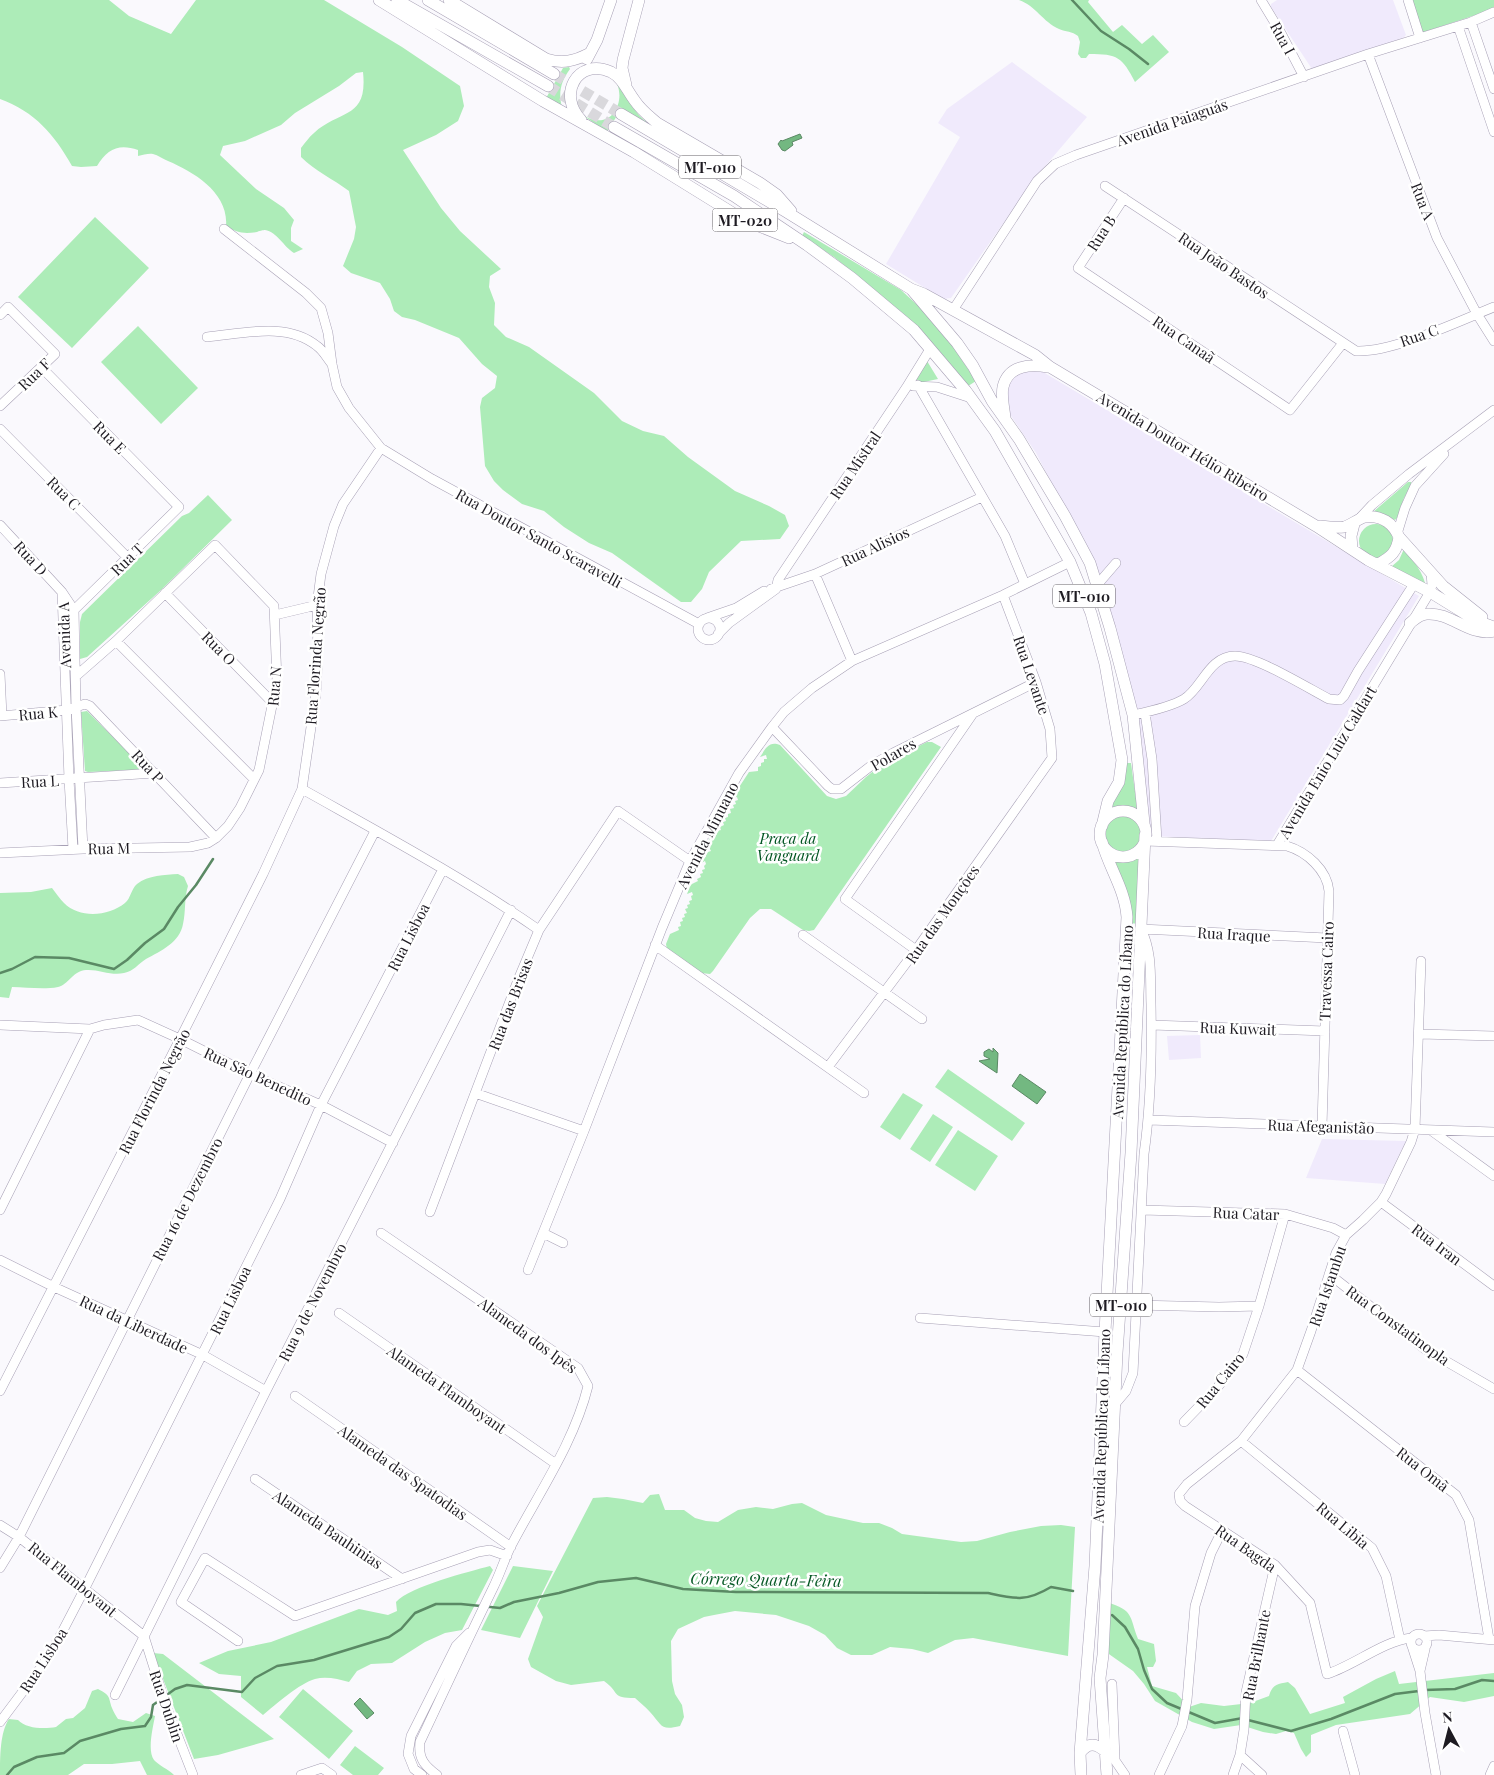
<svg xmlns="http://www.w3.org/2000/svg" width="1494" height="1775" font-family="'Playfair Display',serif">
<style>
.built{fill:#f0eafc}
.green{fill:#adecb8}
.water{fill:#73b881;stroke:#5a8964}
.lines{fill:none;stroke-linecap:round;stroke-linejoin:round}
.stream{stroke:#5a8964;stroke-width:2.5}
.major-tunnel{stroke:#d9d8dc;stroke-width:11;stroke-dasharray:11 5.5;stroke-linecap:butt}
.minor-casing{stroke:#a7a0b5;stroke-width:10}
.major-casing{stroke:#a7a0b5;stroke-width:12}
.minor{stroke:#fff;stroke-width:9}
.major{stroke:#fff;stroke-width:11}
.labels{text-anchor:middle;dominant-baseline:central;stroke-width:5;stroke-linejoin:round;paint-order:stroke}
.shield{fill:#fff;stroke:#625f64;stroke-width:1}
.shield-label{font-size:14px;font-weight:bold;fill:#1e1b22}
.street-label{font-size:15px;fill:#1e1b22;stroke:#fff}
.park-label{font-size:15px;font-style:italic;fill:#052;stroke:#fff}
.water-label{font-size:16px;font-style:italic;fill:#075926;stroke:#fff}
</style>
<rect width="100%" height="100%" fill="#faf9fd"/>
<path class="built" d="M1277,0H1393L1406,35L1403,38L1312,69L1271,7V4Z
M1012,62L1087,117L1035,178L951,298L943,299L886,264L960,137L938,123L947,109Z
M1038,369L1419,596L1271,841L1148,836L1142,742L1111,617L1084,539L1054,488L1036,453L1007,410L1006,404L1010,382L1017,375L1025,371Z
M1200,1035L1201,1058L1169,1060L1167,1036Z
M1322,1139L1406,1141L1385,1184L1306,1178Z"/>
<path class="green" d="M0,0H109L129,16L171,34L196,0H324L402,47L460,86L464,106L458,121L436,135L403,150L441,208L460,231L501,269L490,276L489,287L495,303L494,325L506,337L529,347L594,393L622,421L643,431L664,436L688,457L735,491L769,506L785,515L789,526L780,539L741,541L709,572L702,589L691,602H681L612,553L589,543L564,527L544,511L522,504L503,490L494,481L485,466L480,407L482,398L495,388L497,376L482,364L459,338L415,320L402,317L394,311L390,299L380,283L351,273L343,266L354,239L356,227L349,191C333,179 315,171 301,157V148C305,143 309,137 314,133C340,109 368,120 363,72L356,73L339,86L295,113L281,125L245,141L223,146L220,155L256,189L284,208L294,220L291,228V241L303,249L294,253C284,247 277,232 265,230C264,230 258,231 257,232C244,234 237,233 226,226C229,193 194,172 168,161C163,159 158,155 153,154C149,153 143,155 138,156V150C119,143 107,149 97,166L81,167L72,166C54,134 35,112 0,99Z
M1019,0H1089L1088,2L1113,32L1122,25L1142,44L1153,35L1169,52L1135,82C1122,57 1118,54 1089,54L1086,58H1081L1078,54L1080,42L1078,36C1072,31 1066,32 1059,29C1043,22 1036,6 1019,0Z
M1411,0H1494V9L1421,33Z
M569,67L570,69C561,81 558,93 562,107L545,100L563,68Z
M599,71C619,73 624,95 634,109C640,117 647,123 655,128L654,129L621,109L607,132L581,114C625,143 635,62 591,74C583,76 577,82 575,89C577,76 587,72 599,71Z
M95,217L149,268L72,348L18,297Z
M804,232L901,290L925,312L950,342L976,381L965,388L906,316L834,257L802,236Z
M138,326L198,388L161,424L101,362Z
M927,361L938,379L914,384L912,382Z
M1408,482H1411V485L1404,498L1397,518L1395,520L1385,515L1373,512Z
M208,495L232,520L161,590L87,657L80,659V622L82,614L182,516L189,513Z
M1359 541a17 17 0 1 1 34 0a17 17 0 1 1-34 0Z
M1404,549C1411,556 1423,573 1425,583L1423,584L1391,567L1399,560Z
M87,711L142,766L138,770L88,772L85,771L81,712Z
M927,742H932L941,747L814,930L809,931L803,930L771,909H760L750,918L713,971L710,974L701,973L667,950L666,944L670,934L679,930L678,927L681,926L680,922L683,921L682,918L685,917L684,914L687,913L685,909L688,908L687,905L690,904L689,901L692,900L691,896L693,895L692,892L687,894L690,885L698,881L697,879L701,877L700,874L703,873L702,870L705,869L704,866L706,864L705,861L699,864L700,859L706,857L705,853L711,851L708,845L705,846L713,832L721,830L720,827L724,825L723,822L726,821L725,818L728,817V814L731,813L730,809L734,808L733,805L736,804L735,801L738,800L737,797L732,798L749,772L758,771V767L761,766V763L764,762V759H767L766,755L760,757C766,748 769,741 780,745L827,796L836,799L846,796L866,777L881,765Z
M1126,763H1131L1138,813C1128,805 1116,807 1107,814Z
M1104 834a19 19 0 1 1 38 0a19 19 0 1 1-38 0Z
M1142,853L1139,924L1130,923L1111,857C1122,861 1132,860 1142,853Z
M178,874L184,877L188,886C184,899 186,911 183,924C180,942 161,951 146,959C138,964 134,971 124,973C111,976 99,969 86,970C74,970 68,985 58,987C43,990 26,987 12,987L9,998L0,997V893L31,892L52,888C56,893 60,899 64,903C80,919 109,916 125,903C131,898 131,889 137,884C148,875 165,875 178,874Z
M948,1069L1025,1123L1012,1141L935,1087Z
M903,1093L923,1105L900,1140L880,1127Z
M933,1114L953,1127L930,1162L910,1149Z
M958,1130L998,1156L975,1191L935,1165Z
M659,1494L665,1510H684L695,1518L706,1521L718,1522L738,1510L756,1507L773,1509L792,1504L802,1503L826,1515L863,1523H879L892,1528L902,1534L961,1542L977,1541L1010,1532L1041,1526L1061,1525L1075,1527L1068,1656L973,1638L955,1640L928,1653L912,1649L890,1647L872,1655H851L837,1648L825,1635L809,1626L776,1615L735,1611L714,1615L704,1617L678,1629L671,1641L672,1681L675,1694L682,1705L684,1717L680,1726C660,1731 662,1725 650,1712C646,1707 640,1703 635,1698C610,1698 621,1693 604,1681L571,1685L556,1681L531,1667L528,1659L543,1617L537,1606L593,1498L607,1497L623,1499L643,1503L650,1495Z
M490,1566L493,1570L462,1630L445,1633L425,1642L392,1663L371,1664L357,1671L349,1682C338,1679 326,1676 315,1679C300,1683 275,1705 263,1715L241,1697V1676L219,1674L199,1663L228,1651L271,1642L359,1609L388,1615L397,1611L396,1602C411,1586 468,1572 490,1566Z
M513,1566L553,1571L520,1638L481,1630Z
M1107,1602C1134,1611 1129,1615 1138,1639L1154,1644L1156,1661L1153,1667H1147L1152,1686L1176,1693L1189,1707L1201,1703L1224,1706L1250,1703L1269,1696C1272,1685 1277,1684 1288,1682L1295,1688L1310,1714L1345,1703L1343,1697L1376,1679L1395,1671L1399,1684L1494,1673V1696L1464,1702L1430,1697L1410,1714L1336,1725L1311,1735V1752L1306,1757L1301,1749L1294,1733L1286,1731L1276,1734L1263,1732L1241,1725L1214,1729L1192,1722L1155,1701L1144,1684L1133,1671L1106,1652Z
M153,1653L163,1654L274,1739L218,1755L194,1759Z
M98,1689C111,1696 108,1696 112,1708C113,1711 116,1716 118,1719L133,1722L146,1713L155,1716C153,1727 147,1751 154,1760C157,1764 169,1770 174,1775H147L140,1761L112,1764H84L68,1775H0C0,1757 0,1732 9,1719L18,1720C26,1729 45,1729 56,1727L66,1719L73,1718L85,1708L92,1691Z
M303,1689L353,1731L329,1759L279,1717Z
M355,1746L384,1768L378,1775H353L340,1765Z"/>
<path class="water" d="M800,134L802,138L792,142L793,145L785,151L782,150L778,144L781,140L782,141Z
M993,1048L998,1053L997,1073L979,1061L990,1059L984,1056V1052L989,1049L993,1052Z
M1020,1074L1046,1092L1037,1104L1012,1086Z
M360,1698L374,1713L367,1719L354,1704Z"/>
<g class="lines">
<path class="stream" d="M1072,0L1101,31L1129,49L1148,64
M0,973L12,969L35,957L69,958L114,969L127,960L145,943L164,929L178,907L196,885L213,859
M1112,1615L1125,1627L1138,1649L1144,1670L1152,1689L1167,1703L1215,1723L1243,1718
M1425,1690L1455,1689L1482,1680L1494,1681
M1248,1720L1291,1731L1331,1719L1395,1694L1419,1691
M7,1775L14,1767L37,1757L64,1753L80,1741L121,1729L145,1726L151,1717L153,1705L175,1689L187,1685L242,1692L255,1678L277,1666L314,1660L389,1637L401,1629L415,1613L436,1604H461L500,1608L514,1602L559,1593L598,1582L636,1578L683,1589L736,1592L988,1593C1016,1599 1026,1602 1051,1587L1073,1591"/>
<path class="major-tunnel" d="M554,74L621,114
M548,86L614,127"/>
<defs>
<path id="minor" d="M1261,0L1281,33L1304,77
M1408,0L1420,38
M1471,22L1494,89
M1458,26L1494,132
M1368,54L1437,238L1477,314L1494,341
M1105,186L1356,351C1392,353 1459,321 1494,307
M1124,198L1078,268L1290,410L1343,343
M224,229L306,293L321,308L328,333L332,364L337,387L349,408L381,448L432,479L699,624
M953,310L1037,181L1055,164L1076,155L1368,54L1471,22L1494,12
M0,315L8,307L55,354L0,406
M207,337C241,334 287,321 317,346C323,350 327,358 332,364
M41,367L179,507L74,610
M918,385L1005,536L1025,584
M913,386L937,387L971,398
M0,429L128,558
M1358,520L1372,505L1409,474L1494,410
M0,525L62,592L74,610L76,707L83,849
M1397,534L1405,508L1415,486L1444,454
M815,574L852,661
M1097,585L1116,563
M771,589L815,574L982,497
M62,592L69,779L73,849
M165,593L273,703
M275,615L317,605
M698 629a11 11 0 1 1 22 0a11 11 0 1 1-22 0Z
M707,618L736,608L764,591
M718,634L729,623L776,589L778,580L906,388L930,349
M116,641L254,779
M0,674L2,716
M1145,713L1152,759L1157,840
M1133,715C1147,712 1171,707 1184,699C1202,688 1209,656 1235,656C1256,656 1308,688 1329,699L1340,700L1344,696L1358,671L1414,584
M0,716L67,710L85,704L90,706L216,838
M772,727L828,786L832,789H841L872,765L893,753L1036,682
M0,783L155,773
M302,789C382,834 464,878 539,930
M1145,841L1287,846C1307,852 1327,870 1329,891L1322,1126
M1277,845L1430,592L1432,585L1431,573
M0,853L83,849L190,847L208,843L216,838L228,826L240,808L259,770L277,681L274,606L215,545L116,641L76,676
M803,935L922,1019
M655,945L864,1093
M916,950L845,899L972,715
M0,1025L90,1029L104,1025L138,1020L180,1039L250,1074L321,1105L393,1143
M1152,1025L1325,1031
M1420,1034L1494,1036
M828,1067L916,950L1052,758L1050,729L1036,682L1003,595
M475,1093L584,1131
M1149,1120L1494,1132
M1432,1131L1494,1176
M1381,1202L1494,1286
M0,1210L90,1029
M1142,1210L1285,1214L1333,1228L1346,1235
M430,1212L518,980L539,930L618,811L690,861
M381,1233L578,1368L588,1386C574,1443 538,1494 511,1546C504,1560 500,1574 493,1588C468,1639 444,1691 420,1742C418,1759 425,1766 437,1775
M543,1233L563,1243
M0,1260L54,1287L203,1355L266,1391
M528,1270L584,1131L662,928L690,861L739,773L772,727L784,712L812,688L852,661L1003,595L1070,562
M1329,1274L1425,1349L1494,1389
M1136,1305L1219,1307L1259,1306L1285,1214
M339,1313L556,1464
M920,1318L1105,1332
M1297,1370L1456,1495L1469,1520L1489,1639
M0,1391L180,1039L263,874L302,789L316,693L318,658L317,605L321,574L334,526L343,504L381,448
M295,1396L511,1547
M1115,1404L1126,1391L1133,1373L1144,1154C1151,1104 1152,1054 1151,1004C1150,979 1153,953 1141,929L1327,938
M1184,1422L1217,1388L1243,1354L1259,1306
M1241,1441L1372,1548L1386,1576L1400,1640
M255,1479L402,1579
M0,1525L19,1537L144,1636
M0,1568L19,1537L250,1074L375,831
M1411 1642a8 8 0 1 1 16 0a8 8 0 1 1-16 0Z
M144,1636L166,1706L193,1775
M1424,1636L1439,1635L1494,1640
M1411,1638C1383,1641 1355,1665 1327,1674L1310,1603L1275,1565L1185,1506L1180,1501L1179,1494L1187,1484L1241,1441L1297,1370L1311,1331L1336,1253L1346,1235L1363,1220L1381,1202L1386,1194L1411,1142L1415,1129L1421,961
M238,1641L181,1602L205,1558L295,1616L478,1552L490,1550L507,1556
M1412,1646L1420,1671L1425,1713L1436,1775
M1420,1671L1426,1645
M1112,1684L1115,1759
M115,1695L266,1391L511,910
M0,1722L42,1666L58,1640L84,1590L280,1199L321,1105L443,869
M1343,1731L1355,1775
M1240,1755L1262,1775
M1112,1756L1125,1775
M301,1775L322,1768L332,1775
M422,1775L414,1769L408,1754L411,1736L456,1646L469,1633
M1159,1775L1182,1726L1187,1700L1195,1606L1211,1553L1222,1531
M1233,1775L1240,1755L1244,1730L1246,1692L1275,1565
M1490,1775L1494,1766"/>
<path id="major" d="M379,0L543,101L634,152L744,220L789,238
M397,0L548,86
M428,0L554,74
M449,0L546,59C563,64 575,61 590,53
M587,59L597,40L611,0
M626,85L622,68L623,60L639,0
M621,114L785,211L911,289L924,294L1035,355L1050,367L1316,526L1368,560L1430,592L1477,621L1494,627
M581,120C557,95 577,57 611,72C623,78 627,91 635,101C641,110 649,116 657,123L760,183L777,195L791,211
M614,127L734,196L807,245L852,278L914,330L966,391L995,431L1070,562L1091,613L1105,664L1122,760L1119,782L1108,801L1102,826
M912,290L957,343L973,366L992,401L1019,439L1065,516L1090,563L1110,628L1133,715L1144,823
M1005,418C1004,408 1001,396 1003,387C1008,365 1030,364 1048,367
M1320,526C1328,527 1336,528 1344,527C1352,525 1357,519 1365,517C1381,515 1393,523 1399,537L1443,586L1482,617
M1352,549L1351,536L1354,524
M1378,564C1391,557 1397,552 1399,537
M1410,623C1415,619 1420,614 1427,614C1451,612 1470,637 1494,631
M1100 834a23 23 0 1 1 46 0a23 23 0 1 1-46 0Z
M1080,1753C1088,1742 1096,1743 1106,1752
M1081,1775L1080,1753L1095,1566L1105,1332L1127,917C1125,889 1109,868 1102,842
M1107,1775L1100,1678L1103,1655L1117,1353L1131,1153L1145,835"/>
</defs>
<use href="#minor" class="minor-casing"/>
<use href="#major" class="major-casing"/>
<use href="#minor" class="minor"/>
<use href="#major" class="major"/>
</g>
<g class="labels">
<g class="shield">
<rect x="679" y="155.5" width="62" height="23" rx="4"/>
<rect x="712.5" y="208.5" width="65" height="23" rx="4"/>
<rect x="1053" y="584.5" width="62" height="23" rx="4"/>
<rect x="1090" y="1293.5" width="62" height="23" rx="4"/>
</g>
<g class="shield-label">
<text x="710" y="167">MT-010</text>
<text x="745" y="220">MT-020</text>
<text x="1084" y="596">MT-010</text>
<text x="1121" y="1305">MT-010</text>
</g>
<g class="street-label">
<text transform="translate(1283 38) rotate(61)">Rua I</text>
<text transform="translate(1172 122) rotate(-19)">Avenida Paiaguás</text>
<text transform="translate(1423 201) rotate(69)">Rua A</text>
<text transform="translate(1101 233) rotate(-57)">Rua B</text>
<text transform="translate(1224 265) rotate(34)">Rua João Bastos</text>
<text transform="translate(1419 335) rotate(-19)">Rua C</text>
<text transform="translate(1184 339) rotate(34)">Rua Canaã</text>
<text transform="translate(34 374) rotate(-44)">Rua F</text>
<text transform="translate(110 437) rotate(45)">Rua E</text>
<text transform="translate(1183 446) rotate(31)">Avenida Doutor Hélio Ribeiro</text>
<text transform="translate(855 465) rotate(-56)">Rua Mistral</text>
<text transform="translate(64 493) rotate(45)">Rua C</text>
<text transform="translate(539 538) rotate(29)">Rua Doutor Santo Scaravelli</text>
<text transform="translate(875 546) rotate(-25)">Rua Alisios</text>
<text transform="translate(31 558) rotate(47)">Rua D</text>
<text transform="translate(127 559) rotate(-44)">Rua T</text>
<text transform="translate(64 635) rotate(-92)">Avenida A</text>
<text transform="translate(219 648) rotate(45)">Rua O</text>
<text transform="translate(315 656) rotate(-86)">Rua Florinda Negrão</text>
<text transform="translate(1032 675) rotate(71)">Rua Levante</text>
<text transform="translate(274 686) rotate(-85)">Rua N</text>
<text transform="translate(38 713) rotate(-5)">Rua K</text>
<text transform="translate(893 754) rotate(-30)">Polares</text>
<text transform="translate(1327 762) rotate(-59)">Avenida Enio Luiz Caldart</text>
<text transform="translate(148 766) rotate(47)">Rua P</text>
<text transform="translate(40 781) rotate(-3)">Rua L</text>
<text transform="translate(707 835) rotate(-63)">Avenida Minuano</text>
<text transform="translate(109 848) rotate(-1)">Rua M</text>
<text transform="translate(942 914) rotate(-55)">Rua das Monções</text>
<text transform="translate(1234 934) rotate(3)">Rua Iraque</text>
<text transform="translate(408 937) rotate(-63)">Rua Lisboa</text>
<text transform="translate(1326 971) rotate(-88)">Travessa Cairo</text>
<text transform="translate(510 1004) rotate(-69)">Rua das Brisas</text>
<text transform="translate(1122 1022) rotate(-87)">Avenida República do Líbano</text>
<text transform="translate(1238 1028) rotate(2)">Rua Kuwait</text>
<text transform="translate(258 1076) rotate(25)">Rua São Benedito</text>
<text transform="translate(154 1091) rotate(-63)">Rua Florinda Negrão</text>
<text transform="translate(1321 1126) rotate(2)">Rua Afeganistão</text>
<text transform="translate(187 1199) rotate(-63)">Rua 16 de Dezembro</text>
<text transform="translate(1246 1213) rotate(2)">Rua Catar</text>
<text transform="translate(1437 1244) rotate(37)">Rua Iran</text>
<text transform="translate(1327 1286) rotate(-71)">Rua Istambu</text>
<text transform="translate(230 1300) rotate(-64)">Rua Lisboa</text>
<text transform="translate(312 1302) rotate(-63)">Rua 9 de Novembro</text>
<text transform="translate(134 1324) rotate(25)">Rua da Liberdade</text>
<text transform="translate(1398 1325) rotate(36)">Rua Constatinopla</text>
<text transform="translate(528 1335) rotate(36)">Alameda dos Ipês</text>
<text transform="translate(1220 1380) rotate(-51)">Rua Cairo</text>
<text transform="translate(447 1389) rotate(35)">Alameda Flamboyant</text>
<text transform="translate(1101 1426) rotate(-88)">Avenida República do Líbano</text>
<text transform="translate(1423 1469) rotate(38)">Rua Omã</text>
<text transform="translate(403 1472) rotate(35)">Alameda das Spatodias</text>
<text transform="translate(1343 1525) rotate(40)">Rua Libia</text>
<text transform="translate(328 1529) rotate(34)">Alameda Bauhinias</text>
<text transform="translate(1246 1548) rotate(35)">Rua Bagda</text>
<text transform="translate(73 1579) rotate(39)">Rua Flamboyant</text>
<text transform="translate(1256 1655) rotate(-79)">Rua Brilhante</text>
<text transform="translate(43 1660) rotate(-57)">Rua Lisboa</text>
<text transform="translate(167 1706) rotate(71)">Rua Dublin</text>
</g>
<g class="park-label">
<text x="788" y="838">Praça da<tspan x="788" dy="17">Vanguard</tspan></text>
</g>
<g class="water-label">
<text transform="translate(766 1579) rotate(1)">Córrego Quarta-Feira</text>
</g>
</g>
<g transform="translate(1449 1730) rotate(353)" stroke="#ffffff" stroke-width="4" paint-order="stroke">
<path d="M0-4L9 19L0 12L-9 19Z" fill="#1e1b22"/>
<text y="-8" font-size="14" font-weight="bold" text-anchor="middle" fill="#1e1b22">N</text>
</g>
</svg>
